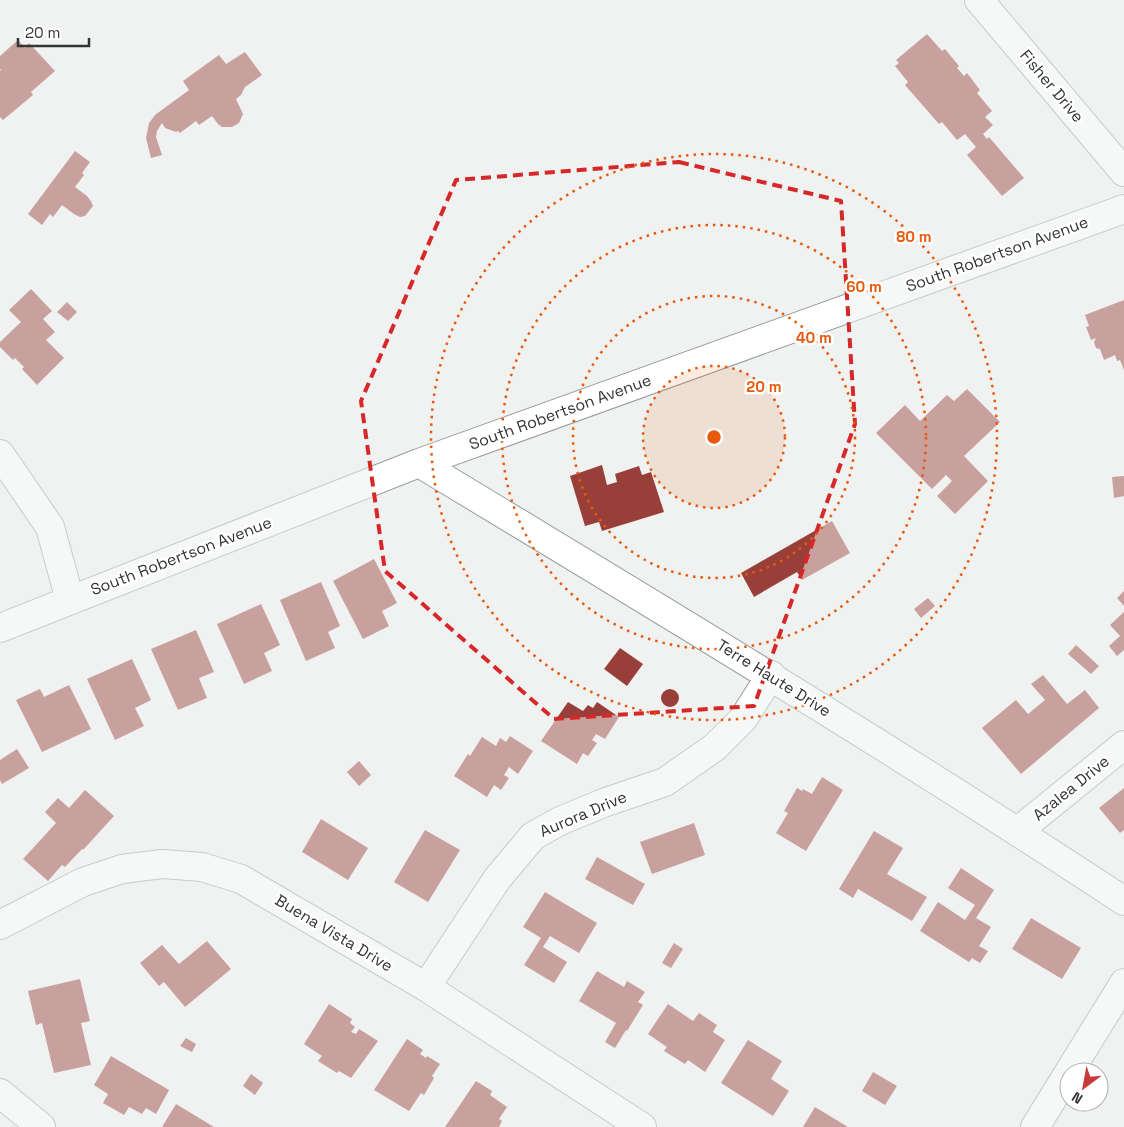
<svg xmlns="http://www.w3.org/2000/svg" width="1124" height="1127" font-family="'Space Grotesk',sans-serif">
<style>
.building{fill:#993f3a}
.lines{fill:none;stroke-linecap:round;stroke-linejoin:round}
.street-casing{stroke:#989c9a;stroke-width:30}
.street{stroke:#fff;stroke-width:28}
.marked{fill:none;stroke:#d62828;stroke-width:4;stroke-dasharray:10 6;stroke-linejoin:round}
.ring{fill:none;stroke:#e8590c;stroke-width:2.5;stroke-dasharray:2.5 5}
.labels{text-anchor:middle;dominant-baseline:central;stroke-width:5;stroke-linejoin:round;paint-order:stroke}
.street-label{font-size:16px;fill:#333434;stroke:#fefffe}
.centre{fill:#e8590c;stroke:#fefffe;stroke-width:2.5}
.ring-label{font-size:15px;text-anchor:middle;font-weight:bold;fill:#e8590c;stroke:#fefffe;stroke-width:5;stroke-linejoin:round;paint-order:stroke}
</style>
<rect width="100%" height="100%" fill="#eff2f1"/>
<path class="building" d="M927,34L942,51L945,49L959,66L957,68L964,76L967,73L980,90L977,93L992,111L985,117L993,125L983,134L987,139L989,137L1024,178L1002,196L967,155L976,147L965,134L957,140L942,122L939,124L905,85L908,82L895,66L899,63L896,60Z
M18,40L25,48L29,43L55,71L31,92L33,95L3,120L0,117V71L1,70L0,69V56Z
M245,52L262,75L245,87L241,95L236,99L243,114L239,123L232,127H222L218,124L212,116L199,125L196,121L180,133L178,131L176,132L165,128L162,123L157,131L156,137L162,155L151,158L146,138L149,123L155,115L189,90L183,81L219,55L226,64Z
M75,151L90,162L82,173L84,175L75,187L87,196L91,201L93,206L85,216L80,217L74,214L62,205L53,217L50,214L42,225L28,214Z
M31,289L52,311L43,319L55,332L46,340L64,358L37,385L22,369L24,367L15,358L13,360L0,347V342L21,322L9,310Z
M1124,300V370L1120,360L1117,361L1115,355L1104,360L1100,349L1096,348L1094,342L1096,338L1091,340L1086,327L1089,326L1085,315Z
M67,302L77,312L68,321L57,312Z
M967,389L1000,422L964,456L988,481L955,514L937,496L952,481L946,475L932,489L876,433L905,405L920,421L947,395L954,401Z
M602,465L607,485L617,482L615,474L639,466L642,475L651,472L664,512L602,531L599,522L585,526L570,476Z
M1124,476V496L1114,498L1112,477Z
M832,521L850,553L802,580L797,572L754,597L741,573Z
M374,559L397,603L382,611L389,626L363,639L333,581Z
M321,582L340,626L328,632L335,648L306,661L280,600Z
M1124,591V606L1117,598Z
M928,598L935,606L921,618L914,609Z
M261,604L280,645L264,653L272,671L244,684L217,624Z
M1124,612V650L1117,656L1109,646L1120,636L1110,625Z
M196,630L214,672L199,678L207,698L178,710L151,649Z
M1076,645L1099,666L1091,674L1068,654Z
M620,648L643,664L627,686L604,669Z
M132,659L151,700L135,708L144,726L115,740L87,679Z
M1043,675L1067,704L1085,690L1099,708L1021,774L982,728L1016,700L1028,714L1045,700L1031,684Z
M69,685L91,729L42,752L16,700L40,689L44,697Z
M661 698a9 9 0 1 1 18 0a9 9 0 1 1-18 0Z
M568,702L583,711L588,705L593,708L597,702L619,717L605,739L596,734L592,740L597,743L588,756L583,753L577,764L541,741Z
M510,736L533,751L518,774L509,767L504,775L509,778L501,790L494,785L487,797L454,776L468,754L470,756L482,737L496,746L500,738L506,742Z
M17,749L29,768L2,784L0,780V760Z
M359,761L371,775L359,786L347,772Z
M822,777L843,790L806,851L776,833L788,813L784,811L797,788L802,791L803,789L812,794Z
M1124,788V830L1120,833L1099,808Z
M85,790L114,816L83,850L82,849L65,867L62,865L48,881L23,859L56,823L45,812L58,798L69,808Z
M321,819L368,848L348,880L302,852Z
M694,823L705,855L652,874L640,842Z
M425,830L460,850L428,902L394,882Z
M874,831L903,848L887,874L927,897L912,921L858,889L853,898L839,889Z
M597,857L645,884L633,905L585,879Z
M961,868L994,890L976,918L991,927L979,946L988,951L980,963L972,958L969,962L920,931L938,902L965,920L975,905L948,888Z
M545,892L597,923L579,953L550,936L543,947L567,962L554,983L524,965L541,938L523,927Z
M1031,918L1081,948L1062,979L1012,949Z
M207,941L231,969L185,1007L164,982L159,986L140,963L162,945L179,964Z
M674,943L683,949L671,968L662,963Z
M597,971L624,987L627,981L645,992L638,1002L643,1005L627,1031L626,1030L615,1048L605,1042L616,1023L579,1001Z
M80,979L90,1021L81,1023L91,1065L54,1073L42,1023L36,1025L28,991Z
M329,1004L352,1019L350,1023L355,1027L351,1032L356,1034L359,1029L378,1041L351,1078L339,1071L337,1073L318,1061L322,1056L304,1044Z
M668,1004L693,1021L699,1013L717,1025L713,1032L725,1040L705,1072L688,1060L685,1064L664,1051L667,1047L648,1034Z
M186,1038L196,1044L192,1052L180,1046Z
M407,1039L423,1050L420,1054L426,1058L427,1056L440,1064L432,1076L434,1078L424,1095L421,1093L409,1111L374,1090Z
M748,1040L782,1061L771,1079L789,1091L773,1116L721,1083Z
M111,1056L169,1090L156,1114L146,1108L142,1114L129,1107L124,1115L103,1103L108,1094L94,1085Z
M873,1072L897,1086L885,1105L862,1091Z
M251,1074L263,1083L255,1095L243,1086Z
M476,1081L492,1091L490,1095L507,1107L499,1119L502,1121L499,1127H445Z
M176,1104L214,1127H162Z
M815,1107L848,1127H803Z"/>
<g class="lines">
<defs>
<path id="street" d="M979,0L1124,172
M0,454L50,527L70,600
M419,463C656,606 893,749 1124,901
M0,628L419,463L1124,209
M1018,831L1124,745
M0,925L83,882L122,869L162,864L202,867L241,879L426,987L642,1127
M426,987L497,879L533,836L560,821L606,802L665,782L715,747L743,719L771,675
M1069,1072L1124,983
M0,1093L41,1127
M1035,1127L1069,1072"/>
</defs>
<use href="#street" class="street-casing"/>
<use href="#street" class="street"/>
</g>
<path d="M0 0H1124V1127H0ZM679,162L841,201L855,424L754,706L554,719L385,571L361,401L456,180Z" fill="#eff2f1" fill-opacity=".55" fill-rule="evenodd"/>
<path class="marked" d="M679,162L841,201L855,424L754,706L554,719L385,571L361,401L456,180Z"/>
<circle cx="714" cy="437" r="71" fill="#e8590c" fill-opacity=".12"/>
<g class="ring">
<circle cx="714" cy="437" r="71"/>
<circle cx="714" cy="437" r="141"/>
<circle cx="714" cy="437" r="212"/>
<circle cx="714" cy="437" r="283"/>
</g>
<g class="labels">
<g class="street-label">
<text transform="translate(1052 86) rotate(50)">Fisher Drive</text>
<text transform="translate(997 254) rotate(-20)">South Robertson Avenue</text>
<text transform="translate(560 412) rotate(-20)">South Robertson Avenue</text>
<text transform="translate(181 556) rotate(-21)">South Robertson Avenue</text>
<text transform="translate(774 678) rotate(32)">Terre Haute Drive</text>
<text transform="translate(1071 788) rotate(-39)">Azalea Drive</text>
<text transform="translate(583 814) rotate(-23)">Aurora Drive</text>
<text transform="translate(334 933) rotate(31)">Buena Vista Drive</text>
</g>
</g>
<circle cx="714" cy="437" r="8" class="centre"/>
<g class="ring-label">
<text x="914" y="242">80 m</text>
<text x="864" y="292">60 m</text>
<text x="814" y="343">40 m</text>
<text x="764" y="392">20 m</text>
</g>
<g transform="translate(1084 1087) rotate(212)"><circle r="24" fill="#fefffe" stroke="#adaead"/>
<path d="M0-4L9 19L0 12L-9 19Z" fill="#c83a38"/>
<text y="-8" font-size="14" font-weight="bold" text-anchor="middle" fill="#333434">N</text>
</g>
<path d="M18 38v8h71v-8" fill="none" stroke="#333434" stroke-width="2.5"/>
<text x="25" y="38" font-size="15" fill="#333434" stroke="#fefffe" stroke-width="4" paint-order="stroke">20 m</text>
</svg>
